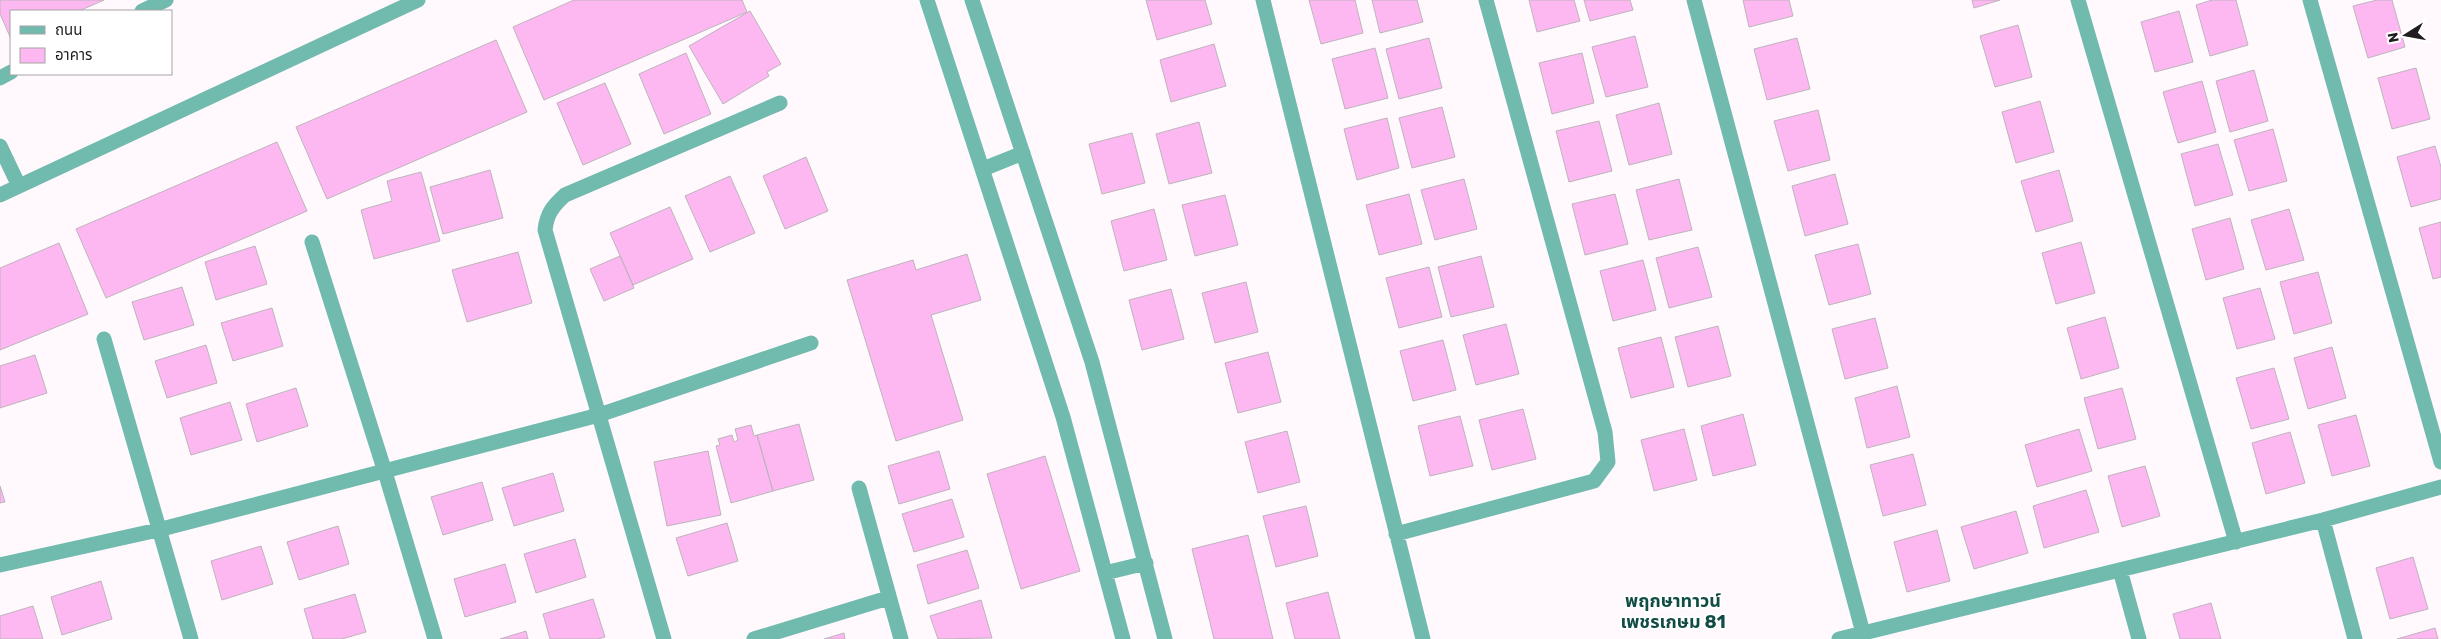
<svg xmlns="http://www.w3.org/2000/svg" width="2441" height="639" font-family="Rubik,'Noto Sans Thai',sans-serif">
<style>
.building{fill:#fdb8f2;stroke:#bdb4bb}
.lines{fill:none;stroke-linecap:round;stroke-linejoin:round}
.minor{stroke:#70baae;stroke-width:15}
.labels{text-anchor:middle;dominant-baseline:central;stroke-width:4;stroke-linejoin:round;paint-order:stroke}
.neighbourhood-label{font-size:18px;font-weight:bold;fill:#114c45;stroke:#fff}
</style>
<rect width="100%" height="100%" fill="#fff9fe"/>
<path class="building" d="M0,0H104L79,11H11V39L0,14Z
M574,0H742L747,12L544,100L513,27Z
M1146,0H1205L1212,24L1157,40Z
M1309,0H1355L1363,33L1321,44Z
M1372,0H1417L1423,22L1380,33Z
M1529,0H1574L1580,21L1537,32Z
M1584,0H1630L1633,10L1590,21Z
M1743,0H1789L1793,16L1749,27Z
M1972,0H2000L1974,8Z
M2212,0H2236L2248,45L2210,56L2196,5Z
M2377,0H2392L2405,47L2368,58L2353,6Z
M750,11L781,64L767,72L769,76L723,104L689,46Z
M2179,11L2193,62L2155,72L2141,22Z
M2018,25L2032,77L1995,87L1980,36Z
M1635,36L1648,87L1606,97L1592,47Z
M1429,38L1442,88L1399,99L1386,49Z
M1797,38L1810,89L1767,100L1754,49Z
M496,40L527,112L327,199L296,127Z
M1214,44L1226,86L1171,102L1160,60Z
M1375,48L1388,98L1345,109L1332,59Z
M686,53L711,114L664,134L639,74Z
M1582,53L1594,103L1552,114L1539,63Z
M2416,68L2430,119L2392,129L2378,78Z
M2254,70L2268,121L2230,132L2216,81Z
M2202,81L2216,132L2178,143L2163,92Z
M605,83L631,144L583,165L557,103Z
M2040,101L2054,152L2016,163L2002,112Z
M1659,103L1672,154L1629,165L1616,115Z
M1442,107L1455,157L1412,168L1399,118Z
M1818,110L1830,160L1788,171L1774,121Z
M1387,118L1399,168L1357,180L1344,129Z
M1599,121L1612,171L1569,182L1556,131Z
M1199,122L1212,173L1169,184L1156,134Z
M2273,129L2287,181L2249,191L2234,140Z
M1132,133L1145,183L1102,194L1089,144Z
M277,142L307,211L106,298L76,229Z
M2218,144L2233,195L2195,206L2181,154Z
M2435,146L2441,167V199L2411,207L2397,157Z
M806,157L828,211L785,229L763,176Z
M490,170L503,218L443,234L430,187Z
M2059,170L2073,221L2036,232L2021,181Z
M421,172L440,241L374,259L361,210L392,201L387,181Z
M1835,174L1848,224L1805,236L1792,186Z
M730,176L755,233L710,252L685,196Z
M1464,179L1477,229L1435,240L1421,190Z
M1679,179L1692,230L1649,240L1636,190Z
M1409,194L1422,244L1379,255L1366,205Z
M1615,194L1628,244L1585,255L1572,204Z
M1225,195L1238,245L1195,256L1182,205Z
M670,207L693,259L633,285L610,233Z
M1154,209L1167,260L1124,271L1111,221Z
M2289,209L2304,260L2266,270L2251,220Z
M2230,218L2244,269L2206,280L2192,229Z
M2441,222V277L2433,279L2419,228Z
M2081,242L2095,293L2056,304L2042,253Z
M59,243L88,314L0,350V268Z
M1858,244L1871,294L1829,305L1815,255Z
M255,246L267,284L216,300L205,262Z
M1698,247L1712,297L1669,308L1656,258Z
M518,252L532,303L467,322L452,270Z
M967,254L981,300L931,315L963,420L896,441L847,280L913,260L916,270Z
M620,256L634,288L604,301L590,269Z
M1481,256L1494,307L1451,317L1438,267Z
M1643,260L1656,310L1613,321L1600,271Z
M1429,267L1442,317L1399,328L1386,278Z
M2318,272L2332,323L2294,334L2280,282Z
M1246,282L1258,332L1215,343L1202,293Z
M182,287L194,325L144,340L132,302Z
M2260,288L2275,339L2237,349L2223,298Z
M1171,289L1184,339L1142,350L1129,300Z
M272,308L283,346L233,361L221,323Z
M2105,317L2119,368L2081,379L2067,328Z
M1875,318L1888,368L1845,379L1832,329Z
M1506,324L1519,374L1476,385L1463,335Z
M1718,326L1731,376L1688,387L1675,337Z
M1661,337L1674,387L1631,398L1618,348Z
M1443,340L1456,390L1413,401L1400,351Z
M206,345L217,383L167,398L155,361Z
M2332,347L2346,398L2308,409L2294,358Z
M1268,352L1281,402L1238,413L1225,363Z
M35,355L47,393L0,408V366Z
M2274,368L2289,419L2251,429L2236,378Z
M1897,386L1910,437L1867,448L1855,398Z
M296,388L308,426L257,442L246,404Z
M2122,388L2136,439L2098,449L2084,398Z
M230,402L242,440L191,455L180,418Z
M1523,409L1536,459L1492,470L1479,420Z
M1743,414L1756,465L1713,476L1701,426Z
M2356,415L2370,466L2332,476L2318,425Z
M1460,416L1473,466L1430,476L1418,426Z
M799,424L814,480L773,491L757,435Z
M751,425L754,436L757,435L773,491L731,503L716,446L720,445L718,439L732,435L734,442L738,440L735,429Z
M1684,429L1697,480L1654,491L1641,440Z
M2079,429L2092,471L2037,487L2025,445Z
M1287,431L1300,482L1258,493L1245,442Z
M2290,432L2305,483L2266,494L2252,443Z
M708,451L721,515L667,526L654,462Z
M939,451L950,489L899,504L888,466Z
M1913,454L1926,505L1883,516L1870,465Z
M1045,456L1080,571L1021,589L987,474Z
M2145,466L2160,516L2122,527L2108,476Z
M553,473L564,511L514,526L502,488Z
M482,482L493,520L443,535L431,497Z
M0,486L5,502L0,503Z
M2086,490L2099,532L2044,548L2033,506Z
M952,499L964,537L914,552L902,514Z
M1306,506L1318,556L1276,567L1263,516Z
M2016,511L2028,553L1974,569L1961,527Z
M727,523L738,561L688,576L676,538Z
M338,526L349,564L299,580L287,542Z
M1937,530L1950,581L1907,592L1894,542Z
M1248,535L1273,639H1214L1192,549Z
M575,539L586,577L536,593L524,554Z
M261,546L273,584L222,600L211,561Z
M967,550L979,588L928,604L917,565Z
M2413,557L2428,609L2390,619L2376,568Z
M505,564L516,602L465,617L454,579Z
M101,581L112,619L62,635L51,597Z
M1328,592L1340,639H1295L1286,603Z
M355,594L366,632L342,639H313L304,609Z
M593,599L605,637L598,639H550L543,614Z
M981,600L992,638L938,639L930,616Z
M2211,603L2221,639H2180L2173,614Z
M33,606L43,639H0V616Z
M2435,628L2438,639H2397Z
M526,631L528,639H500Z
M844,633L845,639H824Z"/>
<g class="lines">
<path class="minor" d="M927,0L1063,417L1123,639
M972,0L1092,362L1165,639
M1263,0L1423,639
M1694,0L1863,633
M2078,0L2236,542
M2310,0L2441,462
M142,11L166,0
M0,78L11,72
M0,146L19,186
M983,169L1023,153
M0,195L418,0
M312,242L385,472L435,639
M104,339L191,639
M859,488L901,639
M2323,520L2355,639
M1396,534L1594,481L1608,462L1605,432L1486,0
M0,565L158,530L599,415L811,343
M2120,570L2139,639
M1105,573L1146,563
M664,639L545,230C547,213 553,206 565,195L780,103
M754,639L888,598
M1839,639L2323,520L2441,487"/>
</g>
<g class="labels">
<g class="neighbourhood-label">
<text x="1673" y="601">พฤกษาทาวน์<tspan x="1673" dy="21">เพชรเกษม 81</tspan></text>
</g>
</g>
<rect x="10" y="10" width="162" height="65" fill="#ffffff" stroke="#a6a4a5"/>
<rect x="20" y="26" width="25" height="8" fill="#70baae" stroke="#a6a4a5"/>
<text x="55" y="35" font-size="15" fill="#201c1f">ถนน</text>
<rect x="20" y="48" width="25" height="15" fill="#fdb8f2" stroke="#a6a4a5"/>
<text x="55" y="60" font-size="15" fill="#201c1f">อาคาร</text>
<g transform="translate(2406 35) rotate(259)" stroke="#ffffff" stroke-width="4" paint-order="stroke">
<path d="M0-4L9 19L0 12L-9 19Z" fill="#201c1f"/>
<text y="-8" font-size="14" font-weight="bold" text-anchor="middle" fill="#201c1f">N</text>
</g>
</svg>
